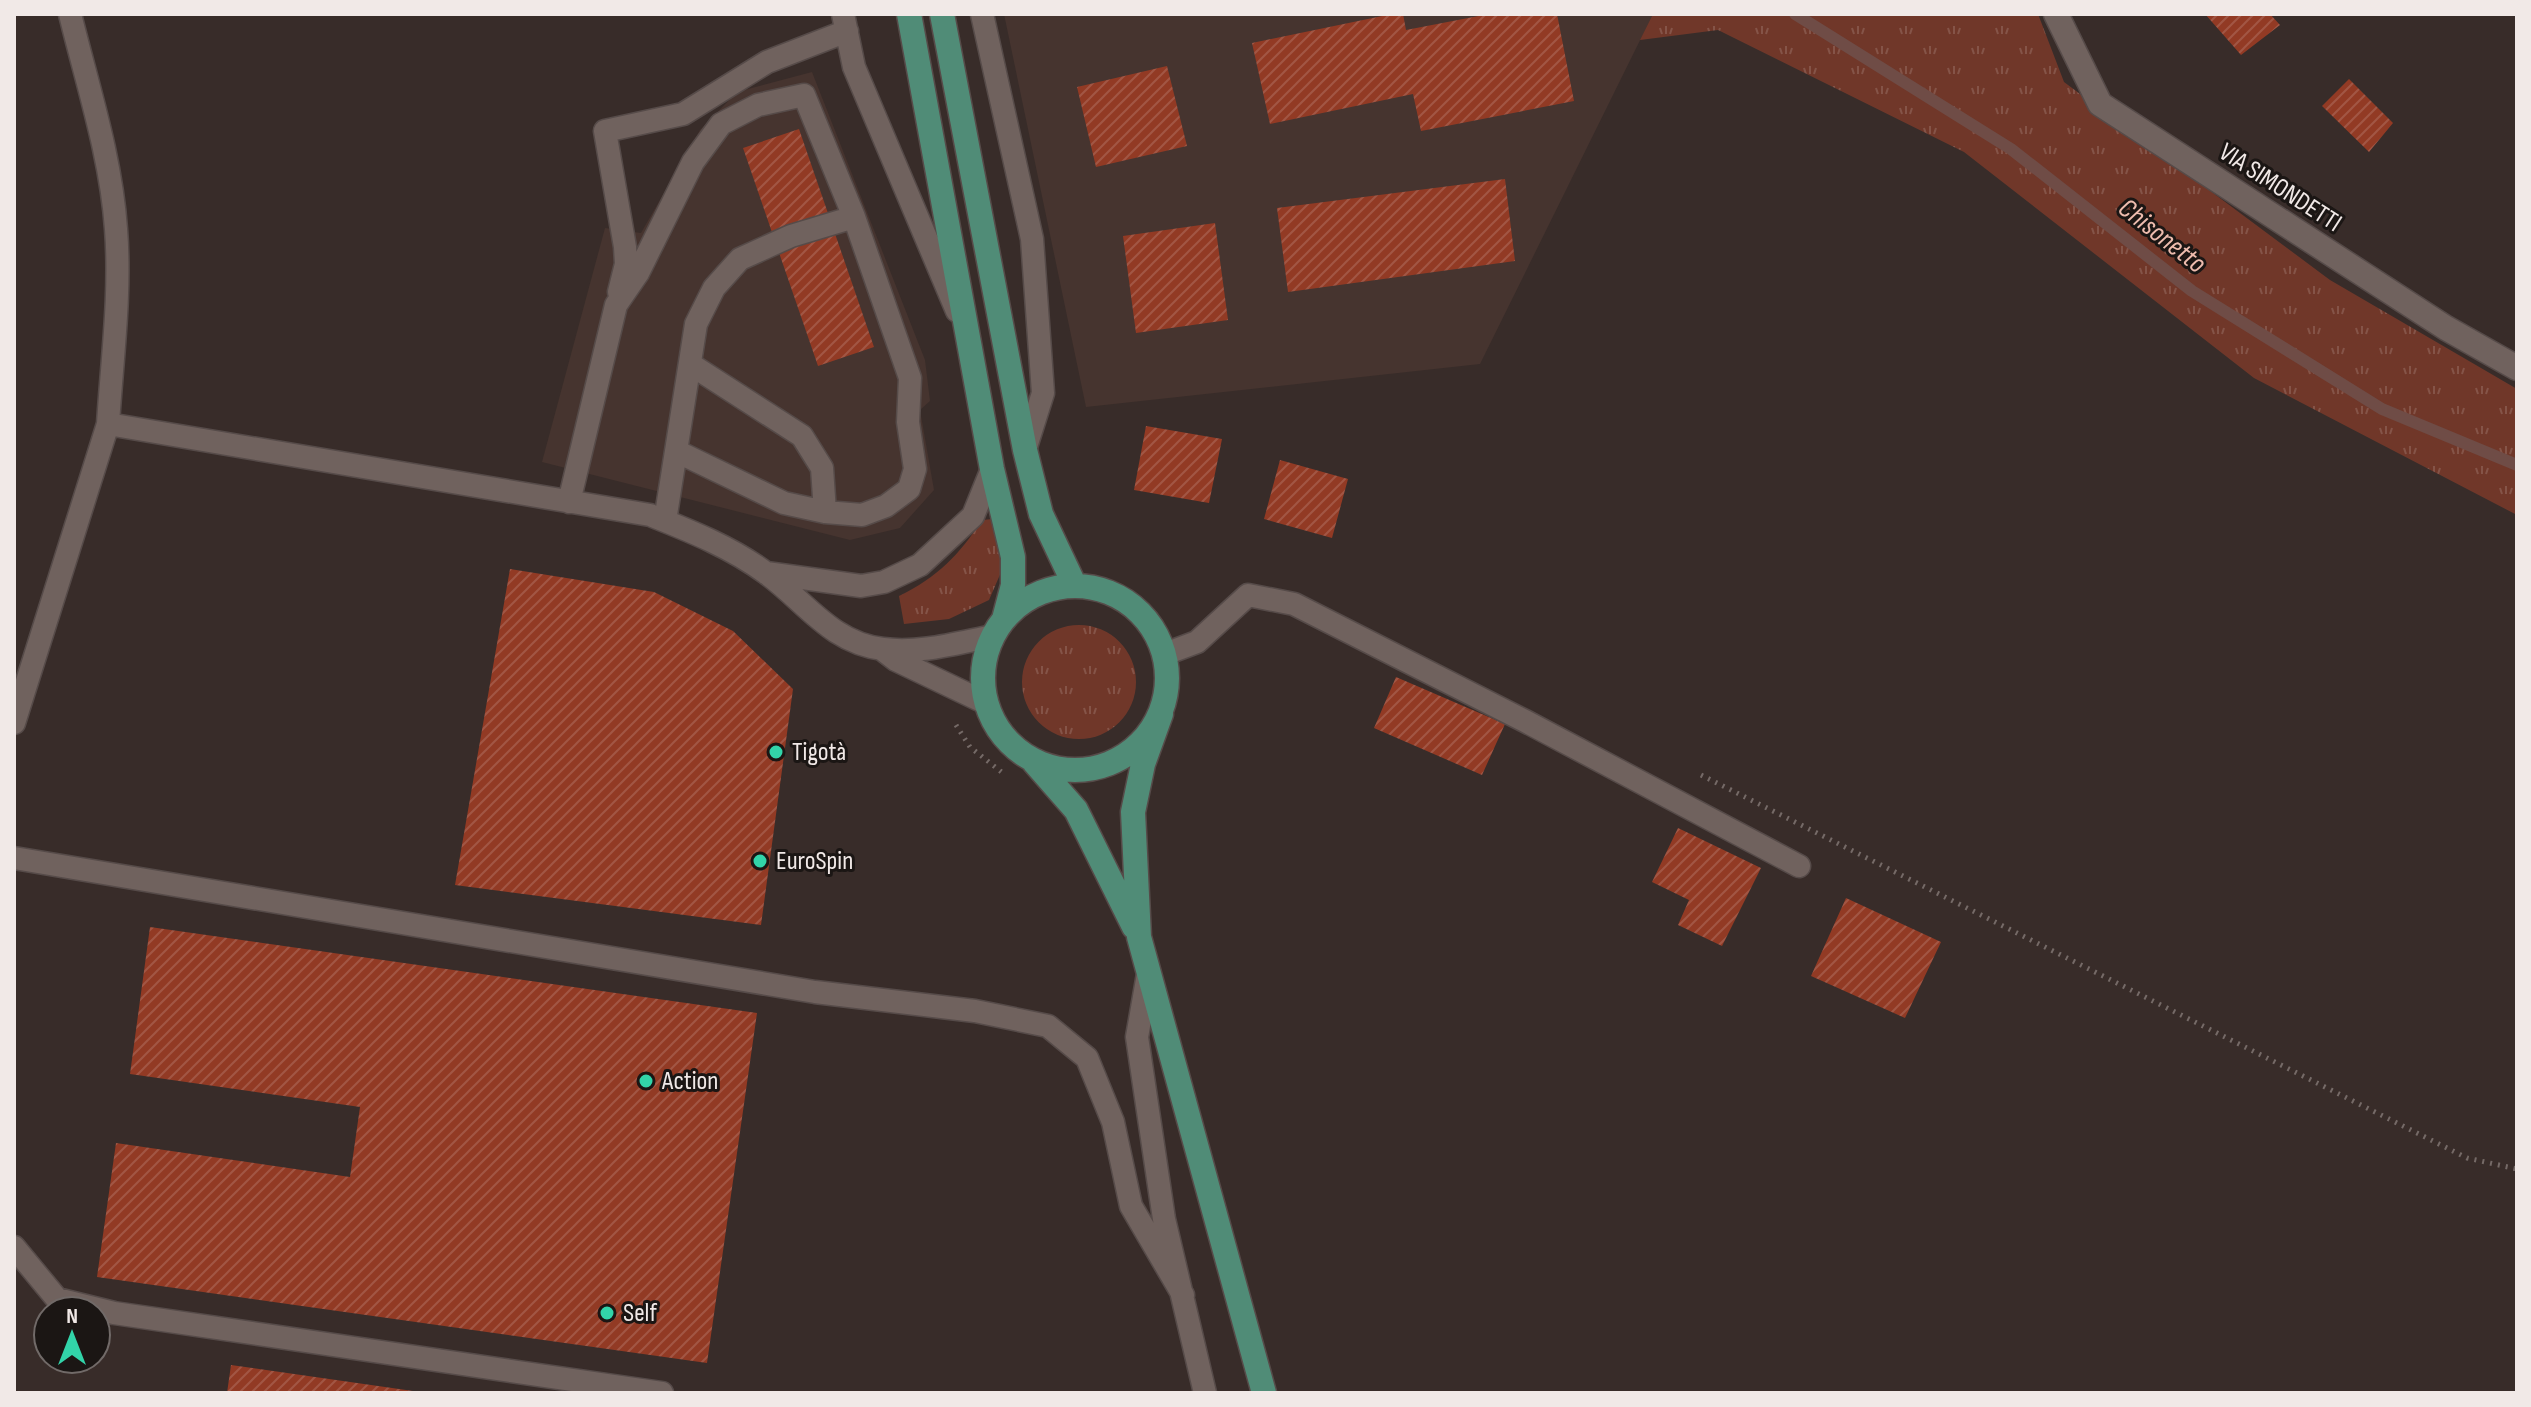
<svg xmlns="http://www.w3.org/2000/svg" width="2531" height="1407" font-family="'Sofia Sans Condensed',sans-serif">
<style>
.built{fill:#46342f}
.grass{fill:url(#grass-tufts)}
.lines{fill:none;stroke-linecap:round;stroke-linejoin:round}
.stream{stroke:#6f4c46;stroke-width:12}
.building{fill:url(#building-hatch)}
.lane-casing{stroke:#564b49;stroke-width:25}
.street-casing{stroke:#564b49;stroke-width:27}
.primary-casing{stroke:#564b49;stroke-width:27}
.path{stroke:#756a67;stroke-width:5;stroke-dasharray:2 6;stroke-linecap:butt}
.lane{stroke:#70625e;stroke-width:22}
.street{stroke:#70625e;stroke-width:24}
.primary{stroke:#508c77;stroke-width:24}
.poi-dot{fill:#32d4a9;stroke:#1b1614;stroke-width:3}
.labels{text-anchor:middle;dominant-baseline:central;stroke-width:6;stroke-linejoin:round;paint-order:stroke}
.street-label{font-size:26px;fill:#f1e9e7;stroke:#1b1614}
.poi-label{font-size:26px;fill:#f1e9e7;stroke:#1b1614;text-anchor:start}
.water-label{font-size:28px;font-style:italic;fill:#eebcae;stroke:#1b1614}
</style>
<defs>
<pattern id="grass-tufts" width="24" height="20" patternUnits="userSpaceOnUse" patternTransform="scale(2)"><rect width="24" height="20" fill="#703729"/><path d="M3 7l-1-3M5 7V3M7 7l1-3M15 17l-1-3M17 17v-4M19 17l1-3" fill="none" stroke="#855448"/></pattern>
<pattern id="building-hatch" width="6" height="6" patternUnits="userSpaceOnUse" patternTransform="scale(2)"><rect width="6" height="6" fill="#923a24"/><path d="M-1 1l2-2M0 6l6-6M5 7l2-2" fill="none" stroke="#a25644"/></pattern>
</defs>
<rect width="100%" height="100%" fill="#382c29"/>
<path class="built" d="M1004,14H1653L1480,364L1086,407Z
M812,72L925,360L930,401L920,410L934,490L900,528L850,540L542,462L605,228L641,233L700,130L737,92Z"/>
<path class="grass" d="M1653,14H2038L2064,82L2330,280L2517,389V515L2254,378L1964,152L1718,30L1640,40Z
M993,519L1002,570L989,600L949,619L904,624L899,596C938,577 959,555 982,520Z
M1022 682a57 57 0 1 1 114 0a57 57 0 1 1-114 0Z"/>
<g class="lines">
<path class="stream" d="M1795,14L2011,149L2192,291L2382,409L2517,465"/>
</g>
<path class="building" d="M1392,14H1403L1406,30L1489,14H1557L1574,101L1421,131L1413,94L1270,124L1252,43Z
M2205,14H2270L2280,25L2241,55Z
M1167,66L1187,146L1096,167L1077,87Z
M2349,79L2393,123L2369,152L2322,106Z
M799,129L874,347L818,366L743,148Z
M1505,179L1515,261L1288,292L1277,208Z
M1215,223L1228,320L1136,333L1123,236Z
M1146,426L1222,439L1209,503L1134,490Z
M1280,460L1348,479L1332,538L1264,519Z
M510,569L654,592L733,631L793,689L761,925L455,885Z
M1396,677L1505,724L1482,775L1374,728Z
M1678,828L1761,868L1722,946L1678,925L1689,900L1652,882Z
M1846,898L1941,942L1905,1018L1811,976Z
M150,927L757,1013L707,1363L97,1277L116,1143L350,1177L360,1107L130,1074Z
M231,1365L413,1391L412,1393H227Z"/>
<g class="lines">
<defs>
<path id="lane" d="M70,14C87,84 111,156 116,229C121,293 112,360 108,424
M843,14L854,67L957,311
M982,14L1032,239L1043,393L1025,450
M619,292L626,264L625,247L605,131L683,114L767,62L847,31
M690,364L802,436L822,468L825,512
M569,502L616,305L638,273L693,162L721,124L758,105L804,95L854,217L910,378L908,422L915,469L909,489L886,506L862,515L825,512L784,503L676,451
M665,521L696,324L714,288L740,259L791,236L854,217
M766,573L861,586L884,582L920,565L973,516L992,469
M883,650L896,660L986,703
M1165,654L1197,642L1248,595L1294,604L1525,721L1799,866
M14,723L108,424L650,515C690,531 731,547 766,573C805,601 831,643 883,649C919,654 957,643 993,636
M14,858L815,992L975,1011L1048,1026L1087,1058L1113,1122L1131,1206L1183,1295
M1148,974L1137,1037L1164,1219L1205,1393
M14,1247L57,1299L114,1313L662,1393"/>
<path id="street" d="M2056,14L2100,104L2446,328L2517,368"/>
<path id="primary" d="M909,14L992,469L1013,557V585L1004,619
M942,14L1025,450L1041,514L1075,586
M983 678a92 92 0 1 1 184 0a92 92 0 1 1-184 0Z
M1161,714L1143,764L1133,812L1139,937L1264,1393
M1034,762L1076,810L1134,927"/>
</defs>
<use href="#lane" class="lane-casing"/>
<use href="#street" class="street-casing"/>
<use href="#primary" class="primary-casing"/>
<path class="path" d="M956,725L970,747L1004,774
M1701,775L2467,1158L2517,1169"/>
<use href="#lane" class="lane"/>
<use href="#street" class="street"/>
<use href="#primary" class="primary"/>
</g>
<g class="poi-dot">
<circle cx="776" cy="752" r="8"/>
<circle cx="760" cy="861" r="8"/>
<circle cx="646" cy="1081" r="8"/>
<circle cx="607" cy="1313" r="8"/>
</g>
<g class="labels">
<g class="street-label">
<text transform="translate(2280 188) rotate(33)">VIA SIMONDETTI</text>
</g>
<g class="poi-label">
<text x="792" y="752">Tigotà</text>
<text x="776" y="861">EuroSpin</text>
<text x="662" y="1081">Action</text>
<text x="623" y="1313">Self</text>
</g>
<g class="water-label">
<text transform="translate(2162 236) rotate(38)">Chisonetto</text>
</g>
</g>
<rect width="2531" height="1407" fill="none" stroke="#f1e9e7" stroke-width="32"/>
<g transform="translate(72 1335)"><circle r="38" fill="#1b1614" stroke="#716a68" stroke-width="2"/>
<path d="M0-6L14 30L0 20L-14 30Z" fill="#32d4a9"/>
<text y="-12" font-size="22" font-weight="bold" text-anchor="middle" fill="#f1e9e7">N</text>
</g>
</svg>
